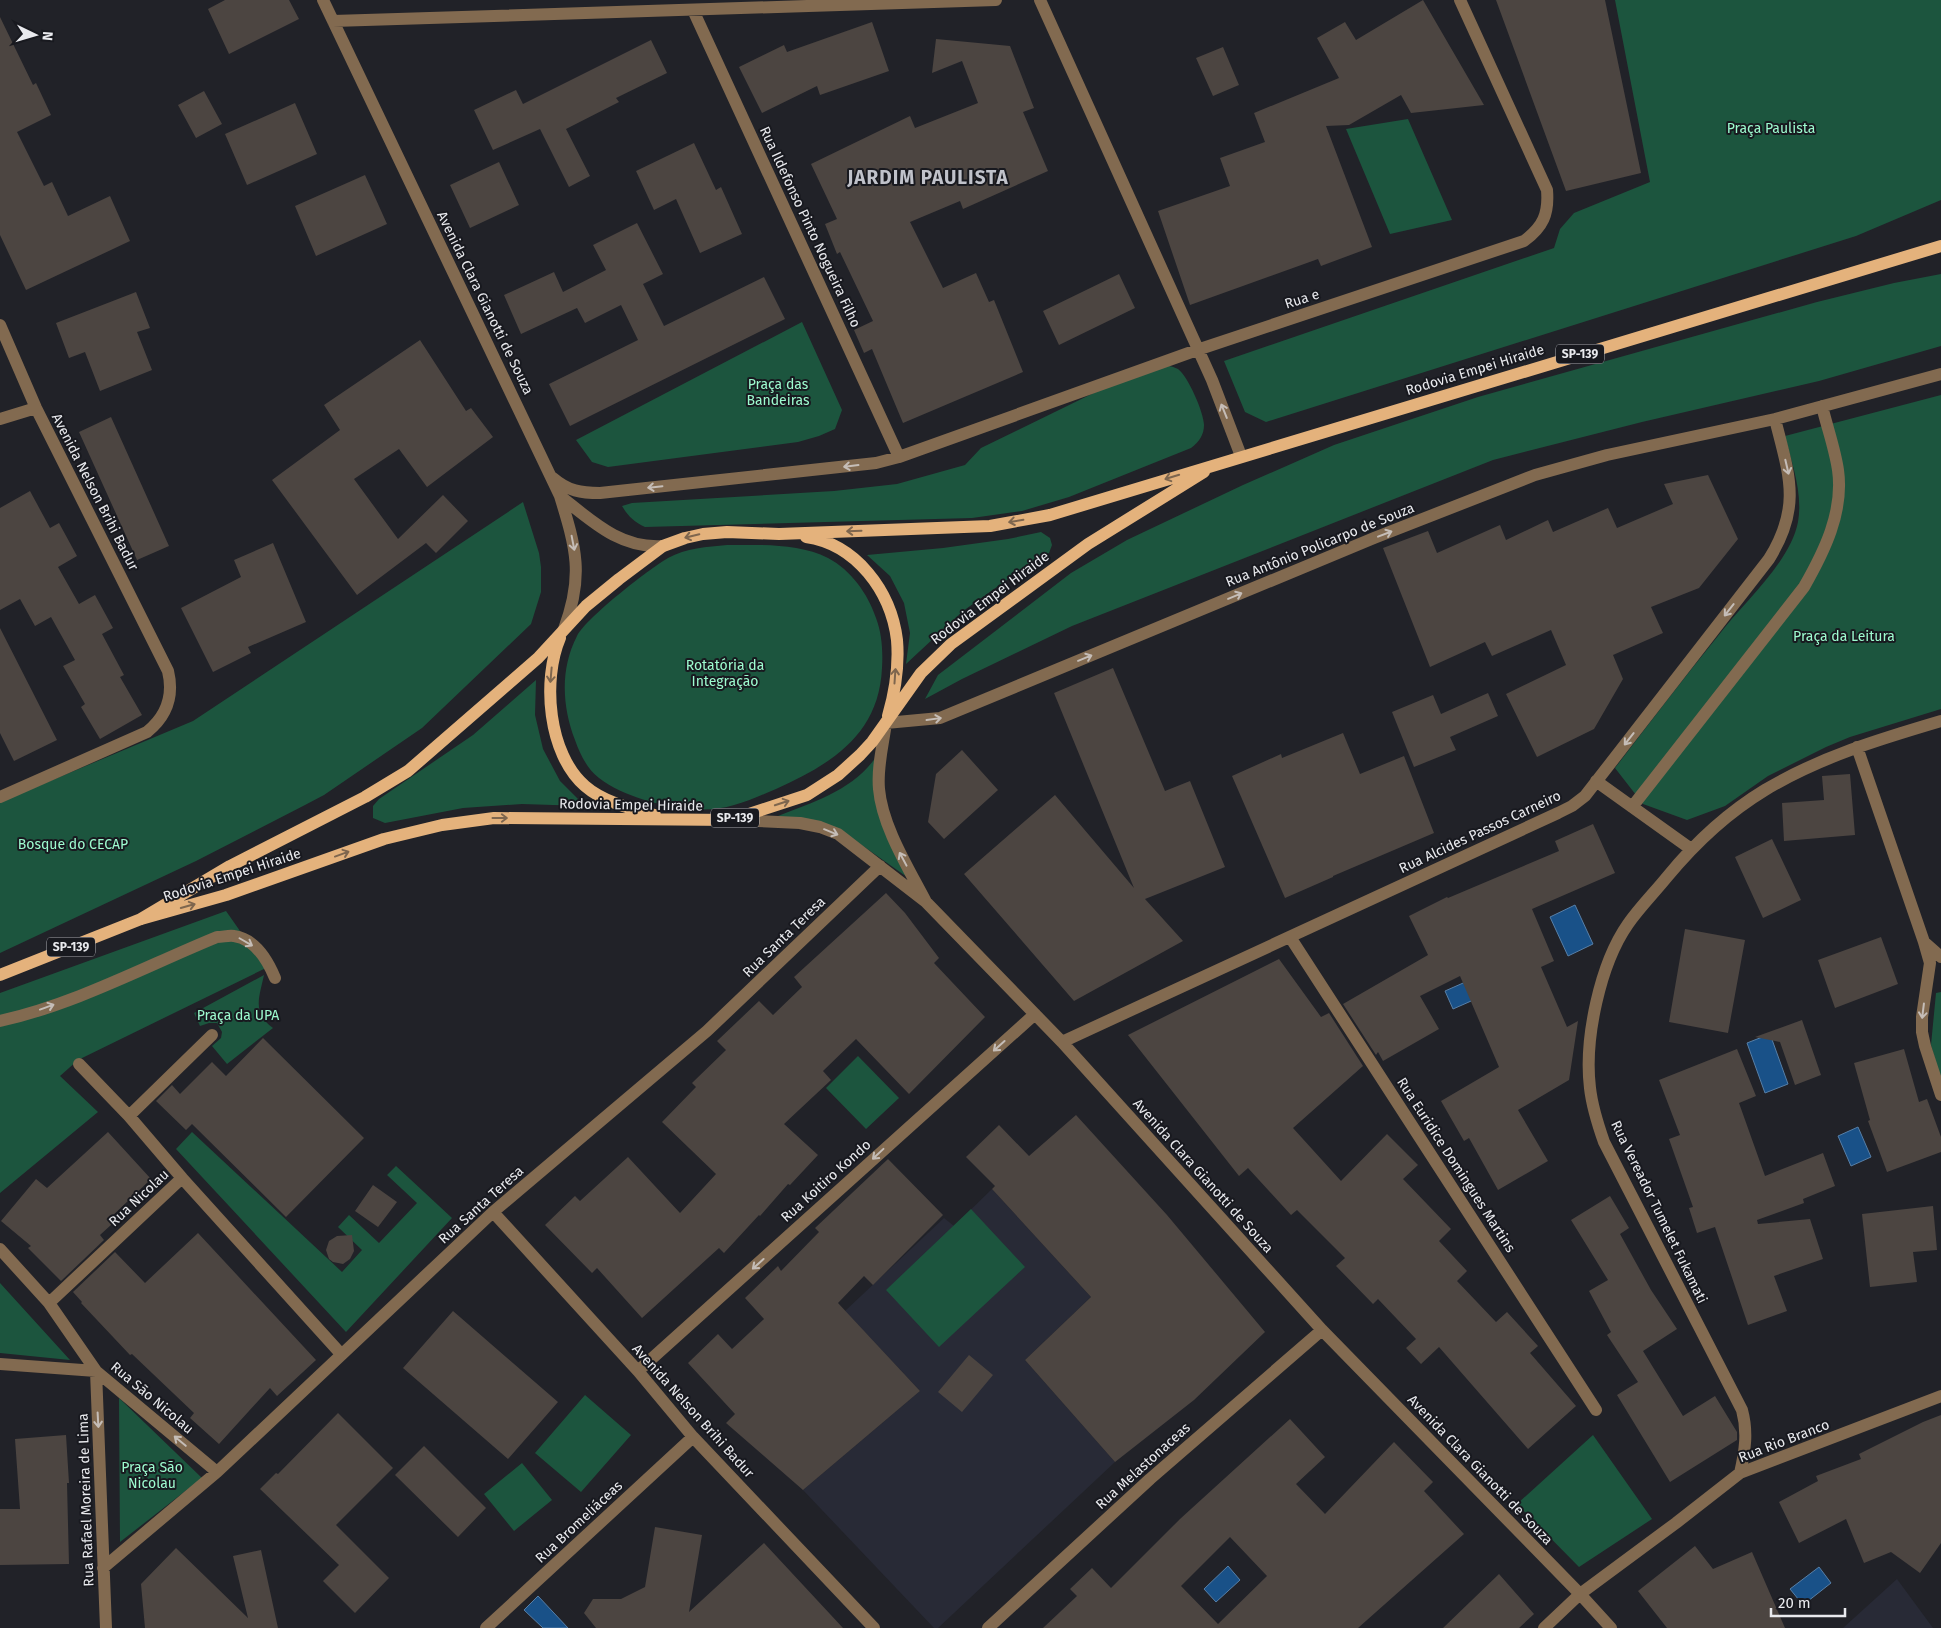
<svg xmlns="http://www.w3.org/2000/svg" width="1941" height="1628" font-family="'Fira Sans',sans-serif">
<style>
.built{fill:#282a36}
.green{fill:#1c553e}
.water{fill:#195188;stroke:#577fa7}
.building{fill:#4c4541;fill-rule:evenodd}
.lines{fill:none;stroke-linecap:round;stroke-linejoin:round}
.minor{stroke:#826a50;stroke-width:12}
.major{stroke:#e4b27c;stroke-width:12}
.oneway{stroke:#c5bdb7}
.oneway2{stroke:#7e664e}
.labels{text-anchor:middle;dominant-baseline:central;stroke-width:4;stroke-linejoin:round;paint-order:stroke}
.shield{fill:#18191f;stroke:#aaabb0;stroke-width:1}
.shield-label{font-size:12px;font-weight:bold;fill:#e9eaee}
.park-label{font-size:14px;fill:#9dfbcf;stroke:#18191f}
.street-label{font-size:14px;fill:#e9eaee;stroke:#18191f}
.district-label{font-size:19px;font-weight:bold;letter-spacing:1px;fill:#c0c2ca;stroke:#18191f}
</style>
<rect width="100%" height="100%" fill="#212228"/>
<path class="built" d="M992,1189L1091,1297L1025,1360L1115,1462L938,1628H934L803,1490L920,1391L845,1311L944,1218L954,1226Z
M1897,1579L1933,1628H1843Z"/>
<path class="green" d="M1615,0H1941V200L1856,236L1266,422L1245,412L1224,361L1554,248L1560,229L1574,213L1650,182Z
M1408,119L1452,220L1390,234L1346,129Z
M1941,274V346L1819,381L1642,422L1493,460L1072,626L962,679L925,699L938,675L1071,573L1127,540L1243,485L1334,445L1478,397L1817,302L1894,283Z
M802,322L842,410L835,429L819,436L798,442L608,467L592,462L576,440Z
M1151,365C1160,365 1169,364 1178,369C1188,376 1204,413 1204,425C1204,435 1199,442 1191,448L1069,497L1022,511L972,518L645,527C634,522 628,516 622,506L632,503L834,491L897,484L965,465L981,448Z
M1941,395V709L1850,737L1826,747L1768,776L1725,806L1687,820L1643,804L1615,768C1649,724 1683,679 1718,636C1743,603 1790,563 1798,522C1803,493 1792,464 1785,436Z
M523,502L539,553L541,567V592L531,624L422,728L324,795L305,805L196,861L0,953V802L193,721Z
M1041,532L1050,538L1052,545L1049,553L1021,570L963,611L906,664L910,633L904,603L890,576L867,555L943,548L1008,539Z
M727,545C759,545 798,543 828,558C851,570 868,594 876,618C882,634 883,651 882,668C879,735 831,764 776,789C745,802 725,812 691,809C661,806 624,797 599,778C587,769 580,754 575,740C562,706 560,669 577,636C586,618 649,569 668,558C686,548 707,547 727,545Z
M536,680L535,715L543,749L560,781L585,806L522,804L463,808L385,823L373,818V806L379,799L473,735Z
M876,757L875,778L907,877L856,841L778,816C814,802 853,790 876,757Z
M226,911L266,968L78,1060L60,1076L98,1112L0,1193V993Z
M264,975C259,998 252,1013 273,1028L227,1064L212,1046L221,1038L222,1032L217,1023H209L200,1026L194,1013Z
M1941,992V1081L1931,1045L1936,993Z
M858,1056L899,1098L866,1129L826,1088Z
M192,1132L342,1272L362,1250L338,1227L349,1215L379,1243L417,1203L387,1175L396,1166L452,1218L346,1332L176,1149Z
M971,1209L1025,1267L939,1347L886,1290Z
M0,1283L70,1360L0,1353Z
M585,1395L631,1435L581,1492L535,1453Z
M119,1398L202,1478L120,1542Z
M1593,1435L1652,1519L1579,1567L1517,1504Z
M522,1463L552,1500L514,1531L484,1494Z"/>
<path class="water" d="M1575,905L1593,944L1568,956L1550,917Z
M1479,976L1487,994L1453,1009L1445,991Z
M1770,1034L1788,1084L1765,1093L1747,1043Z
M1858,1127L1871,1157L1851,1166L1838,1136Z
M1228,1566L1240,1580L1216,1602L1204,1589Z
M1819,1567L1831,1583L1803,1605L1790,1589Z
M538,1596L568,1628H543L524,1610Z"/>
<path class="building" d="M225,0H289L299,19L229,54L208,9Z
M1423,0L1484,105L1411,113L1401,95L1349,125L1326,126L1372,247L1321,266L1318,259L1190,305L1158,211L1230,186L1220,158L1265,142L1254,113L1339,78L1317,38L1345,22L1356,40Z
M1496,0H1605L1641,173L1566,191Z
M0,17L33,85L36,83L51,115L17,132L44,186L52,182L68,216L110,196L130,241L26,290L0,235Z
M872,22L889,71L820,95L817,86L762,113L739,67L784,45L787,52Z
M936,39L1010,46L1034,108L1023,112L1048,171L963,209L960,201L910,222L943,288L976,273L989,302L994,300L1023,372L903,423L872,349L864,353L854,330L873,321L840,252L837,254L825,224L837,219L811,164L910,116L915,128L978,103L962,61L932,73Z
M651,40L667,73L616,98L619,102L566,129L590,176L569,187L540,129L493,150L474,110L516,90L523,104Z
M1223,47L1239,85L1213,96L1196,58Z
M204,91L222,124L196,138L178,105Z
M295,103L317,154L247,185L225,134Z
M694,143L716,190L721,187L742,234L700,253L676,199L654,210L636,171Z
M499,162L519,205L470,228L450,185Z
M365,175L387,224L316,256L295,206Z
M637,223L663,274L643,284L664,326L764,277L785,319L570,426L549,384L638,340L621,305L585,323L577,308L521,334L504,295L554,272L563,292L606,270L593,245Z
M1119,274L1135,308L1059,345L1043,311Z
M136,292L150,328L137,332L152,370L100,391L85,352L69,358L56,323Z
M420,340L466,411L471,408L493,437L427,487L399,449L354,479L398,539L443,495L468,521L436,553L426,543L357,595L272,480L340,430L324,405Z
M111,417L169,546L137,560L79,432Z
M1708,475L1738,539L1699,588L1651,607L1663,633L1613,655L1623,679L1594,729L1537,757L1506,694L1566,665L1551,630L1492,656L1485,642L1430,667L1383,548L1428,531L1437,553L1500,525L1506,540L1548,520L1553,532L1608,508L1617,528L1673,504L1664,484Z
M30,491L50,528L59,523L77,556L58,567L79,604L95,595L113,628L102,634L124,675L120,677L142,715L100,739L81,707L85,704L63,666L75,660L51,617L35,626L20,599L0,610V508Z
M273,543L306,622L248,647L251,653L213,672L181,608L241,577L234,560Z
M0,628L57,740L14,761L0,733Z
M1113,668L1165,791L1190,781L1225,867L1145,899L1183,941L1074,1001L964,874L1055,795L1134,888L1054,693Z
M1488,693L1498,716L1450,737L1456,750L1414,767L1392,712L1433,695L1441,714Z
M1343,733L1360,774L1404,756L1434,833L1333,876V877L1285,898L1232,776L1281,754L1282,758Z
M962,750L998,790L944,839L928,822L936,774Z
M1850,774L1855,835L1784,841L1782,803L1824,800L1822,776Z
M1593,824L1615,873L1532,909L1554,961L1541,967L1567,1027L1578,1021L1569,1080L1518,1110L1548,1161L1498,1190L1469,1138L1464,1141L1441,1101L1499,1067L1460,976L1420,996L1439,1029L1383,1061L1378,1052L1376,1055L1343,1004L1428,955L1409,916L1447,897L1448,898L1559,851L1555,841Z
M1772,839L1801,900L1763,918L1735,857Z
M886,893L905,913L939,958L934,963L985,1017L909,1094L856,1039L823,1071L831,1080L784,1124L818,1155L790,1185L788,1184L760,1216L759,1215L724,1253L719,1248L642,1318L597,1268L592,1273L545,1225L575,1196L580,1201L628,1157L680,1213L716,1174L662,1122L696,1087L692,1083L726,1050L717,1041L759,1001L773,1015L802,987L794,977Z
M1685,929L1745,940L1728,1033L1669,1022Z
M1881,937L1898,984L1835,1008L1818,960Z
M1279,959L1321,1017L1329,1013L1363,1066L1293,1128L1341,1181L1387,1134L1418,1165L1403,1179L1451,1229L1439,1241L1467,1271L1457,1281L1496,1322L1507,1312L1538,1346L1530,1353L1576,1406L1528,1449L1439,1347L1421,1364L1406,1348L1416,1339L1378,1299L1373,1304L1336,1266L1345,1258L1297,1210L1291,1215L1248,1168L1239,1176L1128,1035Z
M1802,1020L1821,1075L1795,1085L1780,1042L1755,1037Z
M263,1038L364,1138L286,1217L192,1124L186,1130L156,1101L172,1085L180,1094L212,1062L226,1076Z
M1737,1049L1756,1096L1739,1103L1765,1176L1823,1153L1835,1186L1803,1199L1804,1203L1757,1220L1758,1224L1810,1219L1823,1259L1774,1276L1787,1311L1748,1325L1715,1227L1697,1233L1689,1208L1693,1207L1669,1139L1680,1135L1659,1080Z
M1904,1049L1919,1102L1927,1099L1941,1137V1152L1887,1172L1868,1121L1870,1120L1854,1063Z
M1076,1115L1167,1215L1265,1332L1194,1400L1115,1462L1025,1360L1091,1297L992,1189L995,1186L966,1157L999,1125L1029,1156Z
M108,1132L151,1179L108,1220L112,1224L100,1235L104,1240L61,1281L28,1248L31,1246L1,1221L36,1179L47,1188Z
M888,1159L943,1215L873,1285L864,1276L838,1303L920,1391L803,1490L726,1423L735,1414L688,1363L718,1334L732,1349L764,1319L745,1298L778,1266L781,1271L819,1232L815,1228Z
M373,1185L397,1202L378,1227L355,1211Z
M1610,1196L1629,1228L1620,1234L1651,1290L1677,1329L1643,1351L1683,1416L1715,1396L1737,1432V1440L1670,1482L1617,1395L1638,1382L1607,1335L1611,1332L1589,1291L1608,1280L1571,1220Z
M1933,1206L1937,1250L1913,1252L1917,1282L1870,1287L1862,1214Z
M198,1233L316,1360L277,1396L270,1388L219,1444L190,1418L194,1413L132,1354L130,1355L81,1303L82,1302L73,1292L115,1252L145,1283Z
M352,1235L354,1251L350,1259L343,1264L333,1262L329,1259L326,1250L329,1241L337,1236Z
M453,1311L558,1402L508,1459L403,1368Z
M969,1355L993,1375L962,1412L938,1392Z
M338,1413L393,1468L336,1525L389,1578L355,1613L323,1581L339,1565L260,1489L276,1473L278,1474Z
M1941,1415V1543L1920,1573L1891,1552L1864,1563L1846,1519L1799,1543L1779,1502L1818,1481L1816,1476L1861,1459L1859,1454L1923,1422Z
M1290,1419L1325,1457L1296,1484L1325,1514L1394,1442L1433,1482L1424,1491L1464,1534L1358,1628H1043L1077,1596L1070,1589L1092,1568L1111,1588L1180,1519ZM1230,1537L1267,1576L1218,1624L1181,1586Z
M66,1435L69,1483H67L69,1564L0,1565V1509H20L15,1439Z
M424,1446L486,1508L458,1537L395,1475Z
M655,1527L702,1535L689,1612L764,1543L843,1628H596L584,1613L593,1599H621L645,1587Z
M1695,1546L1713,1569L1752,1552L1785,1628H1667L1638,1591Z
M176,1548L248,1618L233,1556L261,1550L278,1628H145L141,1584Z
M1499,1574L1534,1614L1519,1628H1443Z"/>
<g class="lines">
<path class="minor" d="M323,0L560,496C576,548 584,576 564,629
M1040,0L1212,380L1241,456
M693,10L899,457
M333,21L996,0
M0,325L36,408L168,671C174,696 167,716 147,732L0,797
M0,419L36,408
M553,478C568,491 581,493 600,493L876,463L899,457L1197,350L1524,241C1543,227 1549,214 1547,190L1460,0
M560,496C592,521 620,549 663,546
M1857,747L1924,942L1930,963L1922,1017V1032L1925,1046L1941,1095
M1596,781L1691,849
M1632,807L1804,587C1824,552 1844,512 1838,470C1835,449 1827,427 1822,406
M734,820L800,823L820,827L838,834L926,902L1062,1042L1322,1330L1580,1594L1611,1628
M926,902C909,869 882,826 879,789C877,767 883,745 886,723L940,718L1374,538L1535,475L1607,455L1775,419L1941,374
M1290,937L1596,1410
M1924,942L1941,957
M0,1021C76,1004 146,966 217,937C223,937 229,935 234,936C255,939 268,961 275,978
M1062,1042L1558,813L1572,806L1585,796L1769,559C1802,506 1789,475 1775,419
M79,1064L129,1116L182,1178
M129,1116L212,1035
M493,1212L638,1371L693,1437L874,1628
M0,1249L49,1303
M0,1364L96,1371
M96,1371L106,1628
M638,1371L1035,1014
M217,1472L96,1371L49,1303L182,1178L341,1354
M1740,1473C1745,1451 1748,1432 1742,1410L1604,1142C1598,1125 1592,1106 1590,1088C1584,1039 1600,964 1628,924C1639,908 1654,893 1667,877C1695,843 1727,813 1765,790C1820,757 1880,739 1941,721
M103,1568L217,1472L493,1212L707,1031L880,866
M486,1628L693,1437
M988,1628L1150,1479L1322,1330
M1544,1628L1580,1594L1676,1523L1740,1473L1941,1396"/>
<path class="major" d="M806,537C856,544 891,591 897,640C899,664 895,692 888,716
M560,638C542,680 548,754 585,786C603,802 632,809 655,815
M141,919L230,866L365,797L408,771L538,658L586,606L619,579L663,546L685,538L703,534L727,532L779,534L990,526L1050,515L1941,246
M0,975L141,919L226,895L384,839L442,825L494,818L731,820L807,795L838,775L860,755L872,742L921,673L951,644L1088,544L1204,472"/>
</g>
<defs><path id="oneway-shaft" d="M-6 0H5M1.5-3L5.5 0L1.5 3" fill="none" stroke-width="1.6" stroke-linecap="round" stroke-linejoin="round" transform="scale(1.25)"/></defs>
<g class="oneway">
<use href="#oneway-shaft" transform="translate(1224 411) rotate(-112)"/>
<use href="#oneway-shaft" transform="translate(851 466) rotate(173)"/>
<use href="#oneway-shaft" transform="translate(1787 467) rotate(77)"/>
<use href="#oneway-shaft" transform="translate(655 487) rotate(174)"/>
<use href="#oneway-shaft" transform="translate(1385 534) rotate(-21)"/>
<use href="#oneway-shaft" transform="translate(573 543) rotate(79)"/>
<use href="#oneway-shaft" transform="translate(1235 596) rotate(-23)"/>
<use href="#oneway-shaft" transform="translate(1729 610) rotate(128)"/>
<use href="#oneway-shaft" transform="translate(1085 658) rotate(-22)"/>
<use href="#oneway-shaft" transform="translate(934 719) rotate(-8)"/>
<use href="#oneway-shaft" transform="translate(1629 739) rotate(128)"/>
<use href="#oneway-shaft" transform="translate(831 832) rotate(22)"/>
<use href="#oneway-shaft" transform="translate(903 859) rotate(-118)"/>
<use href="#oneway-shaft" transform="translate(246 942) rotate(30)"/>
<use href="#oneway-shaft" transform="translate(47 1007) rotate(-20)"/>
<use href="#oneway-shaft" transform="translate(1923 1011) rotate(97)"/>
<use href="#oneway-shaft" transform="translate(999 1046) rotate(138)"/>
<use href="#oneway-shaft" transform="translate(878 1154) rotate(137)"/>
<use href="#oneway-shaft" transform="translate(758 1264) rotate(138)"/>
<use href="#oneway-shaft" transform="translate(98 1420) rotate(87)"/>
<use href="#oneway-shaft" transform="translate(180 1441) rotate(-140)"/>
</g>
<g class="oneway2">
<use href="#oneway-shaft" transform="translate(1172 477) rotate(163)"/>
<use href="#oneway-shaft" transform="translate(1016 521) rotate(171)"/>
<use href="#oneway-shaft" transform="translate(854 531) rotate(178)"/>
<use href="#oneway-shaft" transform="translate(692 536) rotate(167)"/>
<use href="#oneway-shaft" transform="translate(551 675) rotate(95)"/>
<use href="#oneway-shaft" transform="translate(895 676) rotate(-86)"/>
<use href="#oneway-shaft" transform="translate(782 803) rotate(-18)"/>
<use href="#oneway-shaft" transform="translate(500 818)"/>
<use href="#oneway-shaft" transform="translate(342 854) rotate(-20)"/>
<use href="#oneway-shaft" transform="translate(188 906) rotate(-16)"/>
</g>
<g class="labels">
<g class="shield">
<rect x="1556" y="344.5" width="48" height="19" rx="4"/>
<rect x="711" y="808.5" width="48" height="19" rx="4"/>
<rect x="47" y="937.5" width="48" height="19" rx="4"/>
</g>
<g class="shield-label">
<text x="1580" y="354">SP-139</text>
<text x="735" y="818">SP-139</text>
<text x="71" y="947">SP-139</text>
</g>
<g class="park-label">
<text x="1771" y="128">Praça Paulista</text>
<text x="778" y="384">Praça das<tspan x="778" dy="16">Bandeiras</tspan></text>
<text x="1844" y="636">Praça da Leitura</text>
<text x="725" y="665">Rotatória da<tspan x="725" dy="16">Integração</tspan></text>
<text x="73" y="844">Bosque do CECAP</text>
<text x="238" y="1015">Praça da UPA</text>
<text x="152" y="1467">Praça São<tspan x="152" dy="16">Nicolau</tspan></text>
</g>
<g class="street-label">
<text transform="translate(810 227) rotate(65)">Rua Ildefonso Pinto Nogueira Filho</text>
<text transform="translate(1302 299) rotate(-18)">Rua e</text>
<text transform="translate(485 303) rotate(64)">Avenida Clara Gianotti de Souza</text>
<text transform="translate(1475 370) rotate(-17)">Rodovia Empei Hiraide</text>
<text transform="translate(95 492) rotate(63)">Avenida Nelson Brihi Badur</text>
<text transform="translate(1320 545) rotate(-22)">Rua Antônio Policarpo de Souza</text>
<text transform="translate(990 598) rotate(-37)">Rodovia Empei Hiraide</text>
<text transform="translate(631 805) rotate(1)">Rodovia Empei Hiraide</text>
<text transform="translate(1480 832) rotate(-25)">Rua Alcides Passos Carneiro</text>
<text transform="translate(232 875) rotate(-18)">Rodovia Empei Hiraide</text>
<text transform="translate(784 937) rotate(-44)">Rua Santa Teresa</text>
<text transform="translate(1456 1165) rotate(57)">Rua Euridice Domingues Martins</text>
<text transform="translate(1203 1176) rotate(48)">Avenida Clara Gianotti de Souza</text>
<text transform="translate(826 1181) rotate(-42)">Rua Koitiro Kondo</text>
<text transform="translate(139 1198) rotate(-43)">Rua Nicolau</text>
<text transform="translate(481 1205) rotate(-42)">Rua Santa Teresa</text>
<text transform="translate(1659 1212) rotate(64)">Rua Vereador Tumelet Fukamati</text>
<text transform="translate(152 1398) rotate(40)">Rua São Nicolau</text>
<text transform="translate(693 1411) rotate(48)">Avenida Nelson Brihi Badur</text>
<text transform="translate(1784 1441) rotate(-21)">Rua Rio Branco</text>
<text transform="translate(1143 1466) rotate(-42)">Rua Melastonaceas</text>
<text transform="translate(1480 1470) rotate(46)">Avenida Clara Gianotti de Souza</text>
<text transform="translate(86 1500) rotate(-92)">Rua Rafael Moreira de Lima</text>
<text transform="translate(579 1522) rotate(-43)">Rua Bromeliáceas</text>
</g>
<g class="district-label">
<text x="928" y="177">JARDIM PAULISTA</text>
</g>
</g>
<g transform="translate(35 35) rotate(95)" stroke="#18191f" stroke-width="4" paint-order="stroke">
<path d="M0-4L9 19L0 12L-9 19Z" fill="#e9eaee"/>
<text y="-8" font-size="14" font-weight="bold" text-anchor="middle" fill="#e9eaee">N</text>
</g>
<path d="M1771 1608v8h74v-8" fill="none" stroke="#e9eaee" stroke-width="2.5"/>
<text x="1778" y="1608" font-size="15" fill="#e9eaee" stroke="#18191f" stroke-width="4" paint-order="stroke">20 m</text>
</svg>
